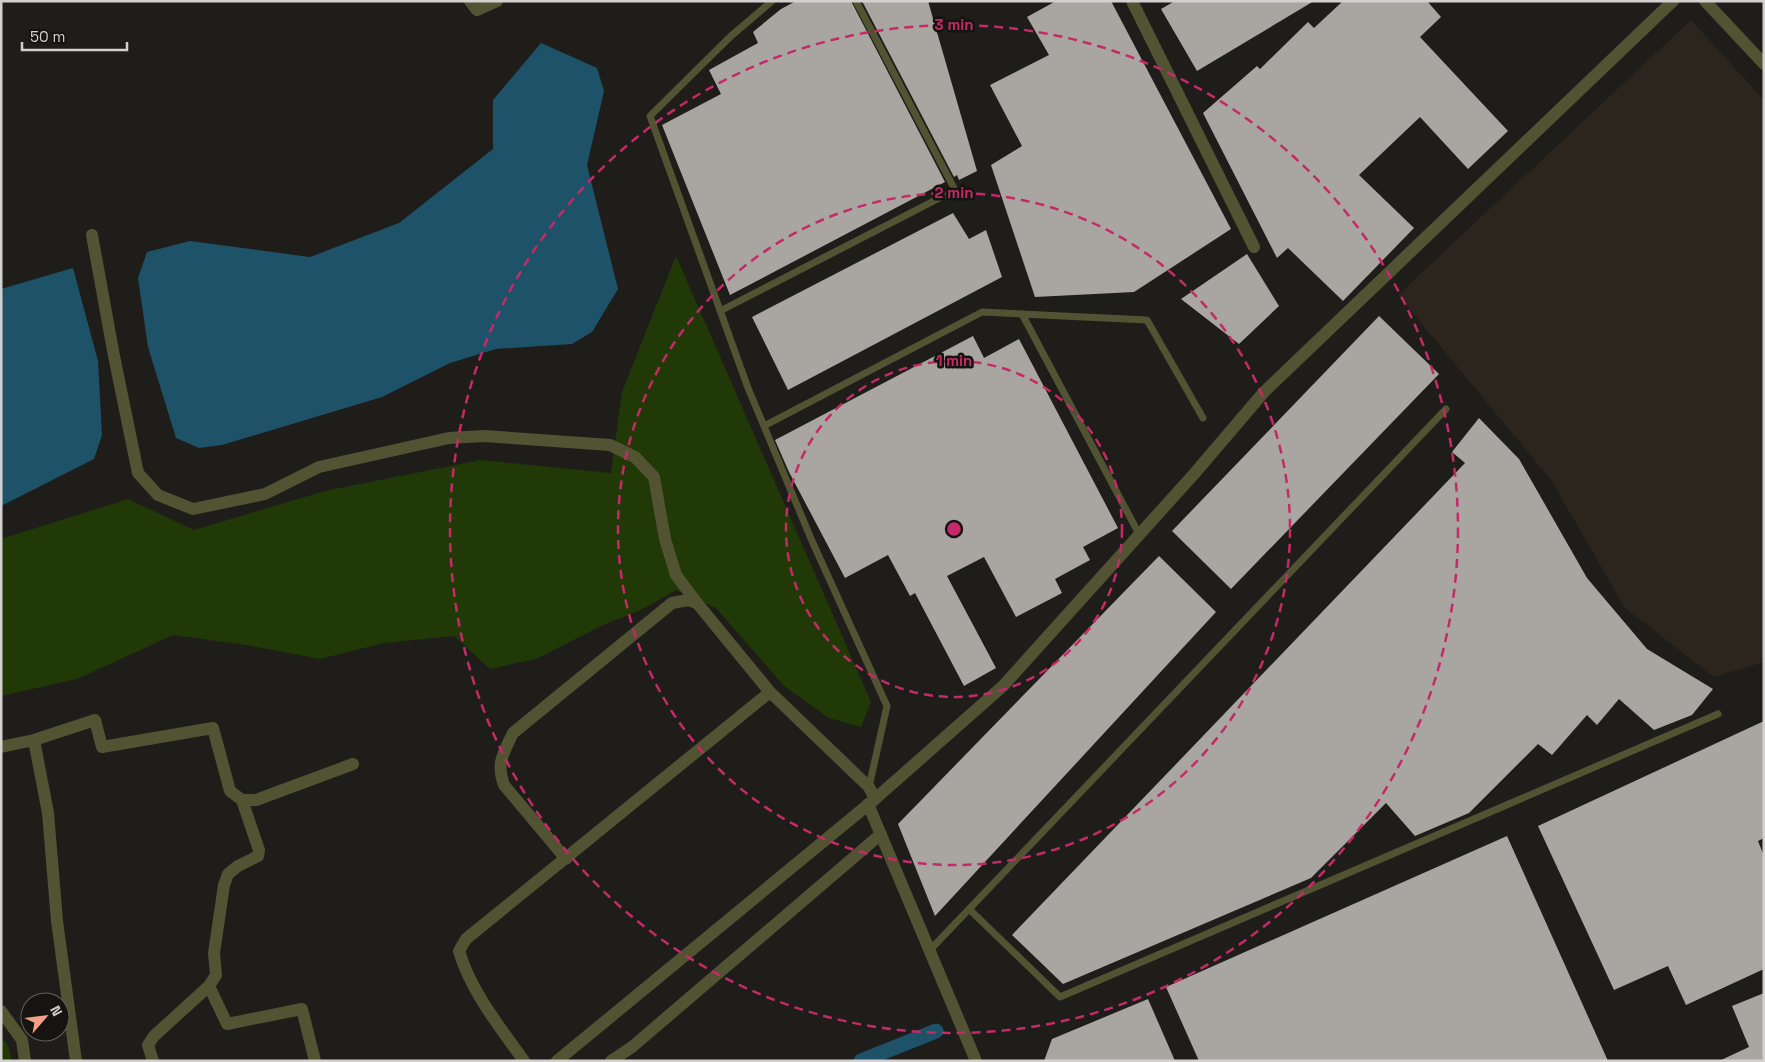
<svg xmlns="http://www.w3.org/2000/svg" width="1765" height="1062" font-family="'Space Grotesk',sans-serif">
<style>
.built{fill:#2c251e}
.green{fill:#213906}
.water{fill:#1e5268}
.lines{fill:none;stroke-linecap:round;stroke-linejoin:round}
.canal{stroke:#1e5268;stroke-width:15}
.building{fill:#a9a6a2}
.lane{stroke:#515333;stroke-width:7}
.street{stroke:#515333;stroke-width:12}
.ring{fill:none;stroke:#c42a67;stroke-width:2.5;stroke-dasharray:9 6}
.centre{fill:#c42a67;stroke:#161411;stroke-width:2.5}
.ring-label{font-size:15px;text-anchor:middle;font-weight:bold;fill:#c42a67;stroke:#161411;stroke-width:5;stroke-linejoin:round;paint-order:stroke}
</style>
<rect width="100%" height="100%" fill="#1f1d1a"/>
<path class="built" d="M1691,20L1764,100V662L1714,677L1625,608L1551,480L1398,295Z"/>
<path class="green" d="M676,256L871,702L861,727L829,718L784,686L716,608L676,590L641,610L603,625L536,659L490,669L454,636L384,643L320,659L246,645L173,635L77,679L1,696V539L128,499L194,530L325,491L481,460L611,473L622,392Z
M1,1038L8,1045L12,1061H1Z"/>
<path class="water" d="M541,43L597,68L604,91L587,165L618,289L592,332L572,344L496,349L450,363L382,397L222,445L199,448L176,438L148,347L138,278L147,252L190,241L310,257L399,223L493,149V100Z
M73,268L98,361L102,435L94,459L1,506V289Z"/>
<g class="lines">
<path class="canal" d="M861,1061L936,1031"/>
</g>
<path class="building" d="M796,1H851L945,182L730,295L662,125L721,94L709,70L758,43L753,32L781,9Z
M862,1H928L977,171L959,180L957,175L954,177Z
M1056,1H1111L1231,229L1134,292L1035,297L991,165L1022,146L990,85L1049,55L1027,17Z
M1175,1H1314L1197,71L1161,9Z
M1343,1H1427L1441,17L1420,37L1508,131L1468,169L1420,117L1359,175L1414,228L1343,301L1288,248L1277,258L1203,113L1257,66L1260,69L1308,22L1314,28Z
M953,213L969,239L986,230L1002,277L788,390L752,317Z
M1247,254L1279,306L1239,344L1181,299Z
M1379,316L1439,374L1231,589L1172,531Z
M973,336L984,358L1019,339L1118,528L1083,547L1090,560L1055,579L1062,593L1016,617L984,557L947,576L996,668L964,686L915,593L910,596L888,555L845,578L789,472L775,440Z
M1479,418L1519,459L1587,578L1647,649L1713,689L1692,715L1654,730L1619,699L1597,725L1587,715L1552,755L1538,744L1469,813L1415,836L1386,803L1311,878L1063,984L1012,935L1465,463L1452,452Z
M1159,556L1216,612L935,916L898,824Z
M1764,721V838L1758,841L1764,856V969L1686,1005L1668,966L1614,990L1538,826Z
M1507,836L1608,1061H1199L1166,987Z
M1764,993V1061H1719L1749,1047L1732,1006Z
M1148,999L1175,1061H1044L1052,1039Z"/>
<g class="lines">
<path class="lane" d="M772,1L731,36L650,116L748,388L812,541L887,706L869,787
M720,311L955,190L856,1
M1022,314L1139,534
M764,426L982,312L1147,320L1203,418
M969,909L1060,997L1718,714
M930,950L1446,409"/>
<path class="street" d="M470,1L477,10L497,1
M1132,1L1254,247
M1705,1L1764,64
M92,235L114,356L138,473L158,495L193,509L265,494L319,467L449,438L484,436L610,445L635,457L654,477L665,539L676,575L697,603L770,692L869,787L875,799
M34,740L48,813L57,921L76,1061
M1,747L34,740L95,720L102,747L213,728L230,791L242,800H256L353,764
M868,804L976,1061
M566,859L504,785C496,763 503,754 513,733L672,603L688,600L697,603
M209,986L227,1024L302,1009L315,1061
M1,1011L22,1040L25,1061
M153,1061L148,1045L154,1036L209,986L216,975L214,953L224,885L228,874L238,866L258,856L259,850L242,800
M524,1061C500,1027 471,992 459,951L466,939L770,692
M557,1061L875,799L1003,686L1194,474L1264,392L1673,1
M611,1061L632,1047L881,834"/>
</g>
<g class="ring">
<circle cx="954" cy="529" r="168"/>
<circle cx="954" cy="529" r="336"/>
<circle cx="954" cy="529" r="504"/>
</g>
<circle cx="954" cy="529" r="8" class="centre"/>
<g class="ring-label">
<text x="954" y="30">3 min</text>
<text x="954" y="198">2 min</text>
<text x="954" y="366">1 min</text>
</g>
<rect width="1765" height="1062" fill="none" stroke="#d3d1cf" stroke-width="5"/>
<g transform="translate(45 1017) rotate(62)"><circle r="24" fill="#161411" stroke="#62605d"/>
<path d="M0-4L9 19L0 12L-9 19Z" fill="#f39f85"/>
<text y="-8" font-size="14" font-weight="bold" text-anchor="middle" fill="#d3d1cf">N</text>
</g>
<path d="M22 42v8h105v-8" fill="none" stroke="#d3d1cf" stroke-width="2.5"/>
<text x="30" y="42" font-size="15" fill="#d3d1cf" stroke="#161411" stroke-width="4" paint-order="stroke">50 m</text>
</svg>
